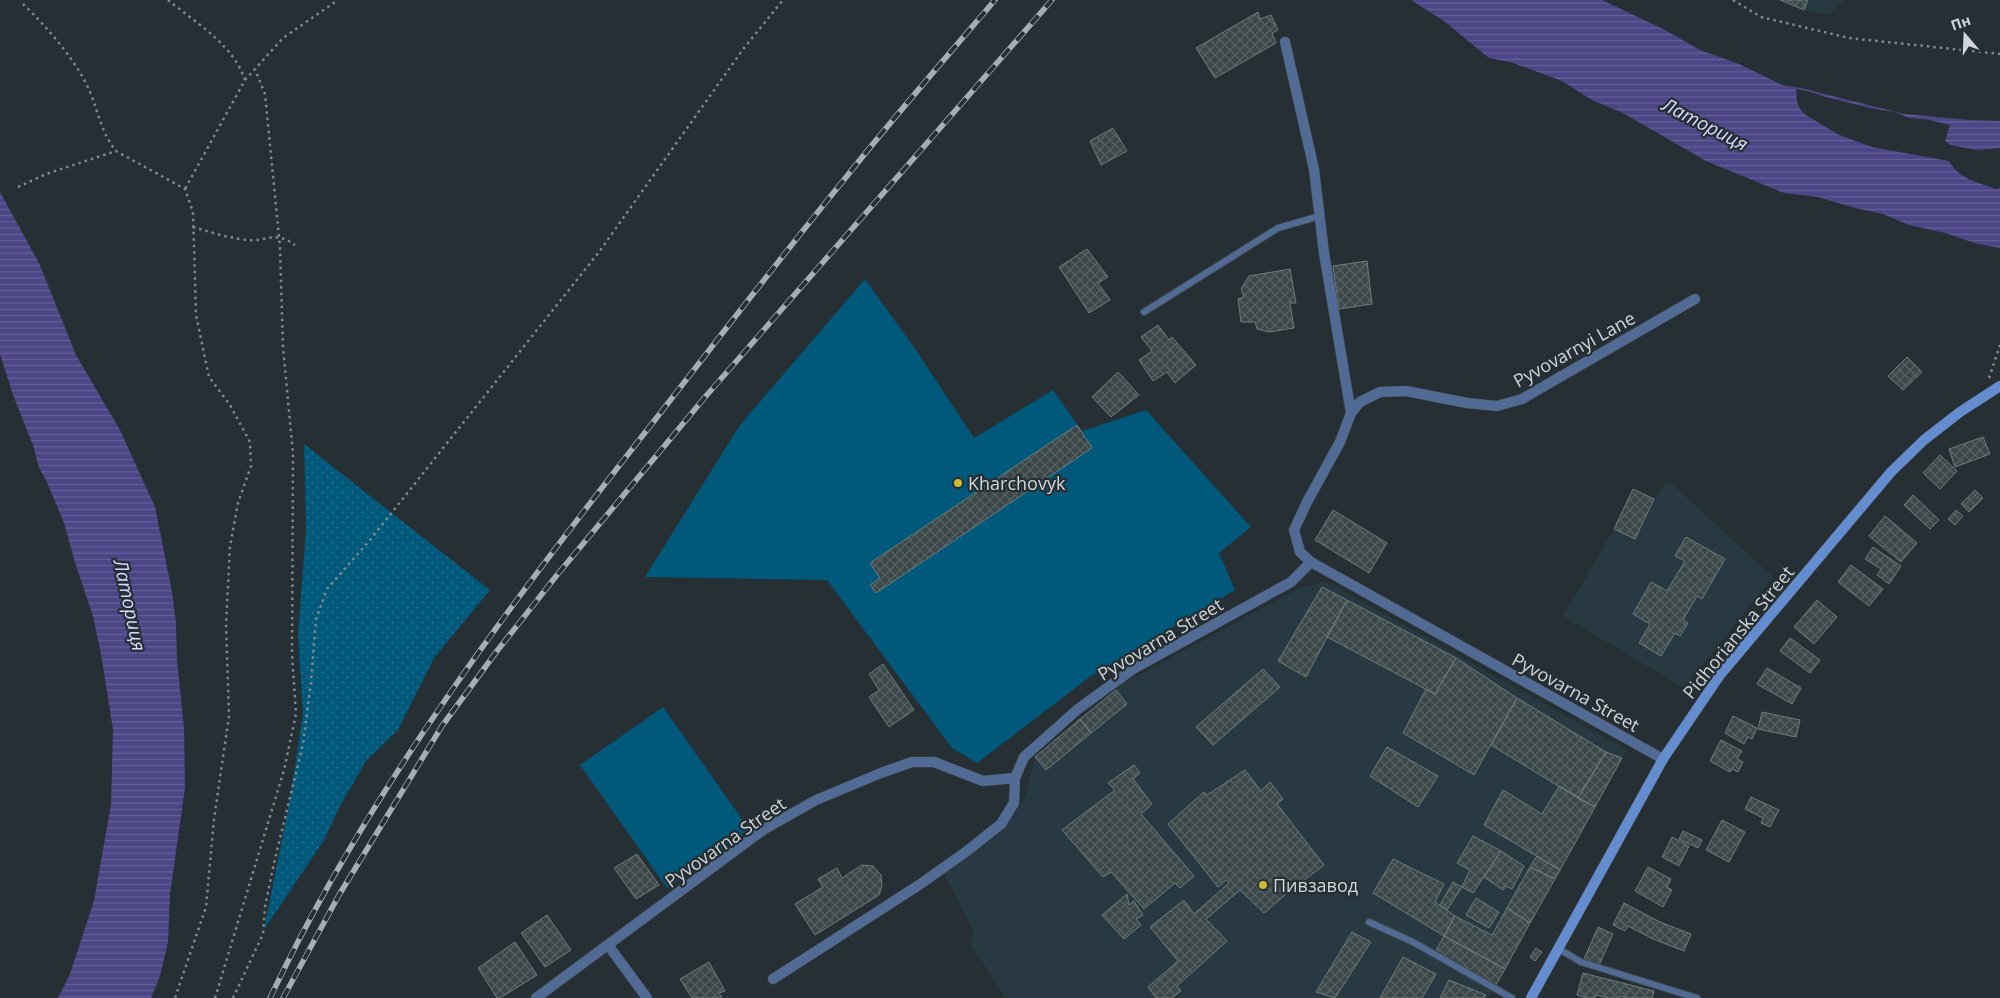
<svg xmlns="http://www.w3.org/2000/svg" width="2000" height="998" font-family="'Open Sans',sans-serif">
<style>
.built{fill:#293941}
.grass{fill:url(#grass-dots)}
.garden{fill:#00587a}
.water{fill:url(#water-rules)}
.building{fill:url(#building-cross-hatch);stroke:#6e7b7c}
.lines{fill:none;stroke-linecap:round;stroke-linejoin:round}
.lane-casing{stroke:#414a4e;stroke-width:8}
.street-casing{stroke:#414a4e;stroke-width:11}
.secondary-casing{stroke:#414a4e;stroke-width:11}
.path{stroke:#82898d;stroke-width:2.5;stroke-dasharray:2.5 4;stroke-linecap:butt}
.lane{stroke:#516b95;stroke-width:6}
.street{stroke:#516b95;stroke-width:10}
.secondary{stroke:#648dd0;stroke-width:10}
.rail-casing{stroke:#a7aeb1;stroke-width:5.5}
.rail{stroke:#262f34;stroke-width:4;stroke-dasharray:11;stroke-linecap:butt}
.poi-dot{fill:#ceb837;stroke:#262f34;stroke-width:2}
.labels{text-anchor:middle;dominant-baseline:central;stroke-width:4.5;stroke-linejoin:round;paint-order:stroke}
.street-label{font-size:18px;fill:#d0d6d9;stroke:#262f34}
.poi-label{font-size:18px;fill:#d0d6d9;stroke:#262f34;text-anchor:start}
.water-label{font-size:19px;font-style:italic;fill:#d8d7fe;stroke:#262f34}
</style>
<defs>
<pattern id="grass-dots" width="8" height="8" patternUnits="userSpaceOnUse" patternTransform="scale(1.25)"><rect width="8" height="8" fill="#00587a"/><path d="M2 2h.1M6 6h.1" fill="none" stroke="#246f8c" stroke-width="1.8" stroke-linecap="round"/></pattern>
<pattern id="water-rules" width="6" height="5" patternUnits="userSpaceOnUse" patternTransform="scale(1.25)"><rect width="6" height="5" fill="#4d4686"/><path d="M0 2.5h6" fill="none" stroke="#666096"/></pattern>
<pattern id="building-cross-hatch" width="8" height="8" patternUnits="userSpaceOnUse" patternTransform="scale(1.25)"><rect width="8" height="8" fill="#3b4748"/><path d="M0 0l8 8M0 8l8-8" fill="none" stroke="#566162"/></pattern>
</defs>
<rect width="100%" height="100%" fill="#262f34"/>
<path class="built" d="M1780,0H1845L1828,15L1804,10Z
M1669,481L1773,577L1693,677L1682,687L1563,616L1614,529L1635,539L1654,499L1663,486Z
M1325,581L1627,750L1488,998H1006L970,943L974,932L944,874L1000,833L1024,800L1035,757L1124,683L1298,589Z"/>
<path class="grass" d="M304,444L490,590L434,658L398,730L366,761L341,804L324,840L264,930L290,799L303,714L298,635L306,529Z"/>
<path class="garden" d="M865,279L916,350L974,438L1053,390L1082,431L1146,410L1251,527L1219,553L1235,590L1091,676L977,763L952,748L827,580L645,577L740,425Z
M663,707L749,829L667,888L580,765Z"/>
<path class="water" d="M1411,0H1602L1665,30L1700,50L1739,64L1782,85L1801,88L1904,114L1969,120L2000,121V148L1977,150L1950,145L1945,141L1950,125L1925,119L1909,118L1895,112L1870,108L1822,96L1808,91L1796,89L1797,102L1800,109L1806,115L1837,134L1872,147L1949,161C1959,179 1977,182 1996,189L2000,188V248L1978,244L1945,233L1909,225L1883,214L1855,208L1818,197L1784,193L1706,161L1621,112L1592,100L1562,81L1510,62L1489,58L1444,21Z
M0,192L39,263L76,355L120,430L155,507L172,592L176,623L177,660L184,728L185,788L170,894L168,942L160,976L151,998H58L70,974L94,901L111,804L113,730L101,654L93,616L74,559L64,523L47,482L39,468L33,445L13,395L0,354Z"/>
<path class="building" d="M1780,0H1808L1804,10Z
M1258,12L1260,19L1271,15L1278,30L1272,33L1276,43L1215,78L1196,48Z
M1113,128L1127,151L1101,165L1090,141Z
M1087,249L1108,277L1098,283L1110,300L1089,313L1059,267Z
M1367,261L1372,304L1339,309L1333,266Z
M1290,269L1296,303H1290L1294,328L1269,332L1257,329L1255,322H1241L1238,299L1244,297L1241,289L1249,276Z
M1158,325L1169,340L1172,337L1196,365L1175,383L1167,372L1153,381L1139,360L1152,351L1141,337Z
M1907,357L1922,372L1903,390L1888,376Z
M1118,372L1139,395L1111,417L1092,397Z
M1077,425L1092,448L876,593L870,585L880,578L870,563Z
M1983,437L1990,454L1955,467L1949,449Z
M1940,455L1957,471L1940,489L1923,473Z
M1633,489L1654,499L1635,539L1614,529Z
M1975,490L1983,498L1969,512L1961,504Z
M1913,495L1939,520L1930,529L1904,505Z
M1333,510L1387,543L1369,573L1315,540Z
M1956,510L1963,516L1955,525L1948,519Z
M1885,516L1917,543L1901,562L1869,536Z
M1686,537L1725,559L1702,599L1697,596L1683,620L1688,623L1680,636L1675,633L1661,656L1639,643L1650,624L1633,614L1651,582L1667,591L1685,561L1675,556Z
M1873,547L1901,566L1889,584L1877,575L1881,569L1865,559Z
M1851,565L1883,589L1869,606L1838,582Z
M1322,587L1347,600L1306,677L1278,661Z
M1347,600L1456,658L1435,694L1327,637Z
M1817,600L1837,617L1814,644L1794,627Z
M1790,638L1820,660L1810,673L1780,651Z
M1456,658L1517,698L1474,775L1403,733L1426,689L1435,694Z
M883,664L914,710L889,727L869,697L879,690L869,674Z
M1767,668L1801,688L1792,704L1757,684Z
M1263,669L1280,687L1213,745L1196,727Z
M1116,690L1127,704L1091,733L1080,719Z
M1517,698L1606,752L1578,798L1491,745Z
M1762,712L1800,720L1796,737L1758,729Z
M1733,716L1757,728L1752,739L1748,737L1744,744L1725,733Z
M1080,719L1091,733L1046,770L1035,757Z
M1721,740L1742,751L1737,759L1743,762L1738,772L1732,769L1730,772L1710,761Z
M1387,747L1438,776L1418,807L1370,776Z
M1606,752L1622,758L1595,807L1578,798Z
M1134,765L1140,773L1133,779L1152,804L1141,814L1194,876L1180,888L1175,883L1144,909L1111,872L1103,877L1062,830L1115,790L1108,783Z
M1245,770L1261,791L1270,782L1283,799L1277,804L1324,865L1290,891L1285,887L1280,890L1285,895L1264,913L1240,890L1206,919L1227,941L1177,986L1181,991L1172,998H1156L1148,987L1178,961L1150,927L1184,900L1194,914L1229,883L1226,880L1218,887L1168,824L1204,792L1207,795Z
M1559,786L1595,807L1560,870L1484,825L1503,790L1542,814Z
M1751,797L1779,810L1770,827L1761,823L1763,818L1745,809Z
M1722,820L1745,832L1729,862L1706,850Z
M1683,831L1702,840L1698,848L1679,839Z
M1473,836L1501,851L1473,893L1462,887L1470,870L1457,863Z
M1672,837L1689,846L1679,866L1662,857Z
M1501,851L1524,866L1512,889L1506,886L1503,890L1484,877Z
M637,854L659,885L636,899L614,868Z
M1537,856L1560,870L1555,879L1530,867Z
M1393,859L1444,884L1435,902L1455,916L1444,936L1373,893Z
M862,865L873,866L881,875L882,886L879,895L815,935L795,904L823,887L818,879L837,868L842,878Z
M1530,867L1555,879L1530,923L1507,908Z
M1648,867L1671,879L1667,887L1672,890L1663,907L1635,891Z
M1453,882L1462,887L1447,910L1440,905Z
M1127,894L1129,905L1134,901L1143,915L1136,919L1141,925L1124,939L1102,915Z
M1476,898L1499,912L1489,928L1466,915Z
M1624,903L1660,922L1691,934L1684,951L1653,939L1628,926L1625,931L1613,925Z
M1507,908L1530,923L1505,969L1444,936L1455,916L1492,935Z
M547,915L571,950L545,967L521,933Z
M1598,927L1613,934L1599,965L1584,959Z
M1352,932L1371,942L1335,998L1316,992Z
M1444,936L1505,969L1494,988L1434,954Z
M515,942L537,975L500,998H497L478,968Z
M1536,948L1542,952L1535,961L1530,957Z
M1403,957L1436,974L1422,998H1380Z
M709,962L725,991L719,993L722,998H692L680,979Z
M1583,973L1654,991L1652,998H1627L1620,996L1619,998H1608L1596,995L1595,998H1587L1577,995Z
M1449,980L1486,995L1484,998H1440Z"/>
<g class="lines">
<defs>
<path id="lane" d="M1144,312L1278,228L1320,216
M1369,922L1413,942L1512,998
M1559,949L1581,962L1697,998"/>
<path id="street" d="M1285,42L1314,169L1324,253L1351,413
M1663,759L1311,562L1300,552L1294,530L1307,502L1340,442L1351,413L1360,402L1380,392L1406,391L1467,403L1497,406L1522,399L1695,299
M608,945L647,998
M773,979L919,885L967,851L1001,824L1014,803L1015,778
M536,998L763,830L816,800L881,773L912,762H934L983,781L1015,778L1024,757L1078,709L1133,669L1291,582L1311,562"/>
<path id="secondary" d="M1531,998L1663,759L1720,675L1891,472L1924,440L1960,412L2000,386"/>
</defs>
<use href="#lane" class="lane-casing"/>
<use href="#street" class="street-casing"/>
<use href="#secondary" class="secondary-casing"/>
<path class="path" d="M168,0C197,24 232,43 245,80L185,189
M1733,0L1761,17L1849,38L2000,54
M23,4C47,27 77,61 90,92C99,114 101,132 116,151
M245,80L283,38L338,0
M18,187L46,174L116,151L185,189L193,212L196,315L209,377L230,405L250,442L251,466L238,503L230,546L226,625L229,716L214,819L206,907L175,998
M193,227C210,232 228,238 247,240C268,242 274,230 295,245
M1989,378L2000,345
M215,998L284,770L296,714L292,654L293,454L283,347L280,247L265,94L255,69
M233,998L263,934L265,907L274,863L303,744L311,682L316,619L327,589L370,540L599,252L744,48L783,0"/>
<use href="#lane" class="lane"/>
<use href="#street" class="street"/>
<use href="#secondary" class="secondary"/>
<defs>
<path id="rail" d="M270,998C368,791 507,609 647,430C712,347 776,263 843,181C892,119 944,60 995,0
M283,998L339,895L442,726L497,651L557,575L706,396L1052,0"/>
</defs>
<use href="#rail" class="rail-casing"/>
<use href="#rail" class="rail"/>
</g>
<g class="poi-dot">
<circle cx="958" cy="483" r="5"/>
<circle cx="1263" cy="885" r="5"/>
</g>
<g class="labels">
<g class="street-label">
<text transform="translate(1574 349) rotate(-29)">Pyvovarnyi Lane</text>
<text transform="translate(1738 632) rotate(-51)">Pidhorianska Street</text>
<text transform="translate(1160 639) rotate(-31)">Pyvovarna Street</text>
<text transform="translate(1576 692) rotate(29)">Pyvovarna Street</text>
<text transform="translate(725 842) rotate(-35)">Pyvovarna Street</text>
</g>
<g class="poi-label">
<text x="968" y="483">Kharchovyk</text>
<text x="1273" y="885">Пивзавод</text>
</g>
<g class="water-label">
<text transform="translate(1705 124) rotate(27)">Латориця</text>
<text transform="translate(130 605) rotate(78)">Латориця</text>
</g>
</g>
<g transform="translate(1965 35) rotate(341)" stroke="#262f34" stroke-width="4" paint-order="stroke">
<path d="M0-4L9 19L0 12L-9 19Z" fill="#d0d6d9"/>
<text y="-8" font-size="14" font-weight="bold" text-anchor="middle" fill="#d0d6d9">Пн</text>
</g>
</svg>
